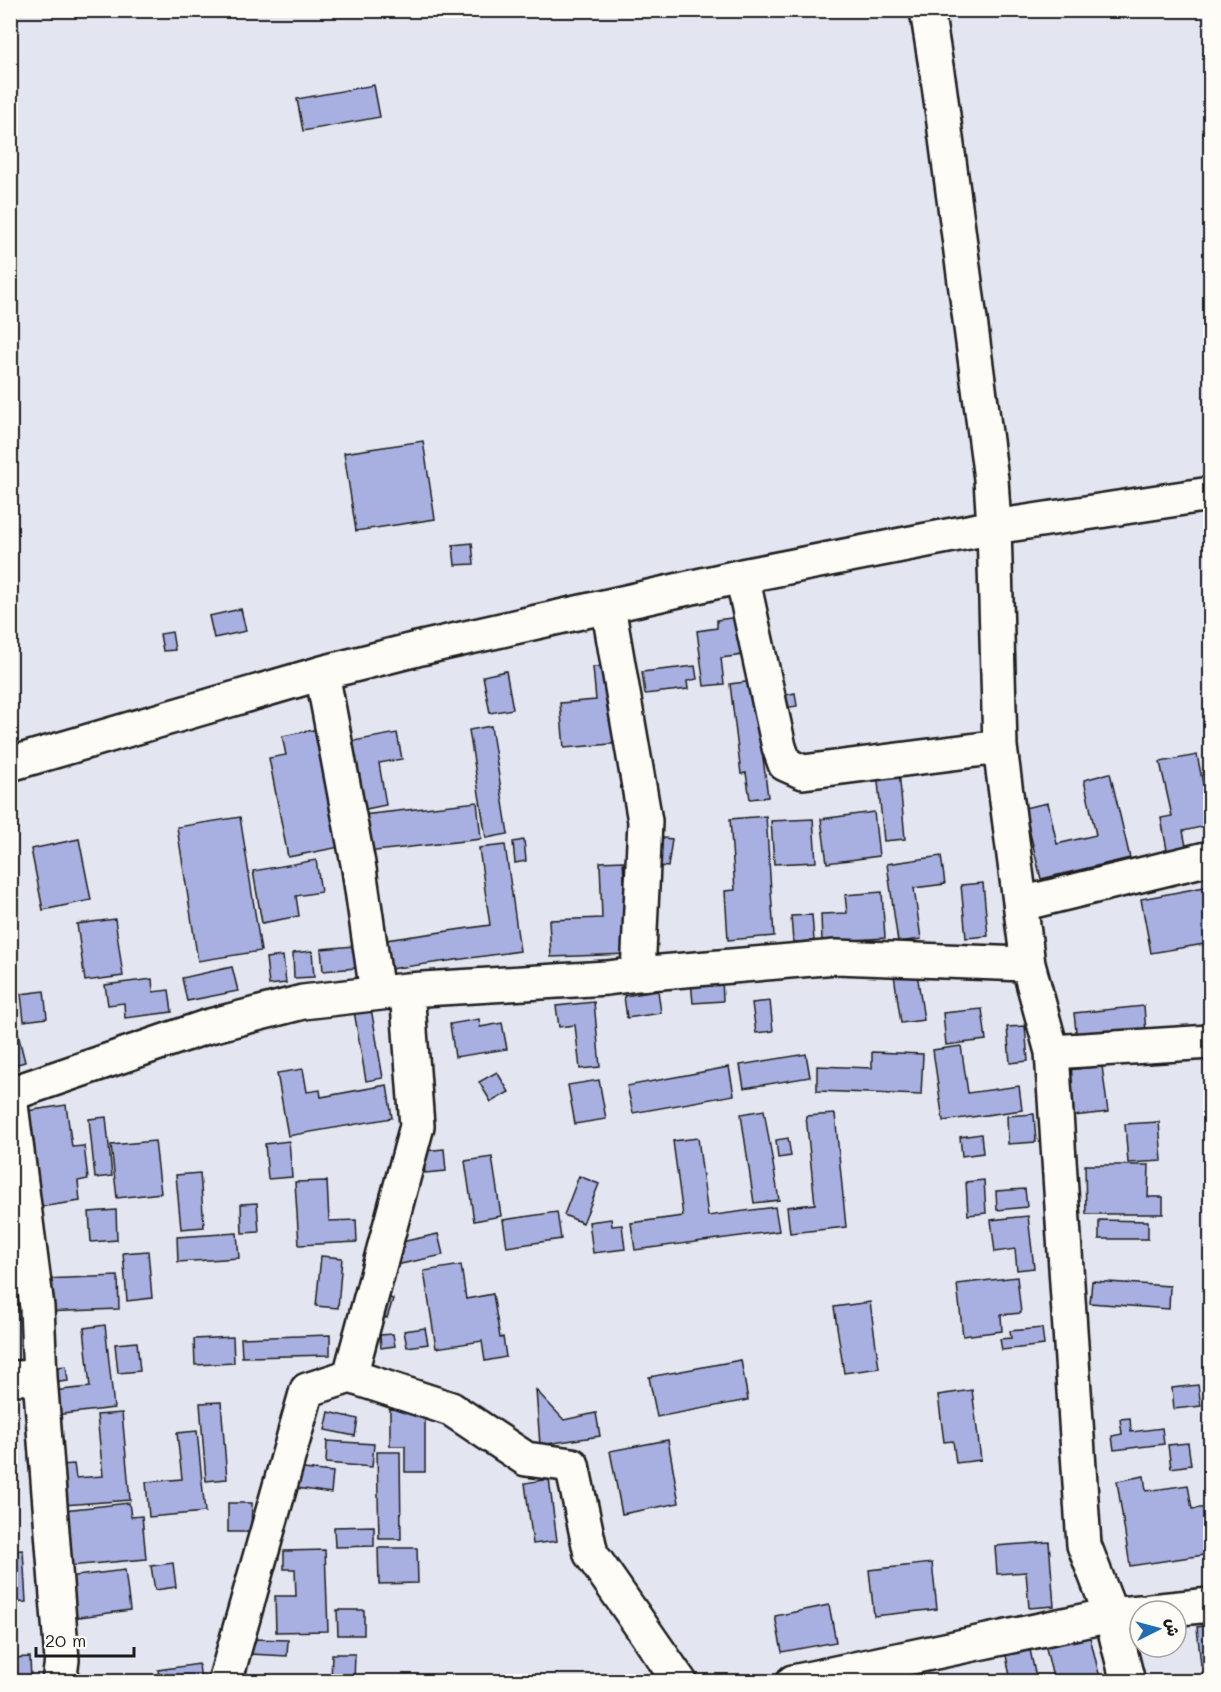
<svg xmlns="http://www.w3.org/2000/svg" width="1221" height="1692" font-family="Mali,'Playpen Sans Arabic',sans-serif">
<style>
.building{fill:#a7b0e0;stroke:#1c1c1c;stroke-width:1.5}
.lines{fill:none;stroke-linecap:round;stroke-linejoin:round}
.minor-casing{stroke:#1c1c1c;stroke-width:38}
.minor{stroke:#fdfcf7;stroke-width:33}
</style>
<rect width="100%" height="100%" fill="#e3e5f0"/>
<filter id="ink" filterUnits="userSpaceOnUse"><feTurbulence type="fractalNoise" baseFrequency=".0167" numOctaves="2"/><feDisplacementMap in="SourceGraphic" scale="12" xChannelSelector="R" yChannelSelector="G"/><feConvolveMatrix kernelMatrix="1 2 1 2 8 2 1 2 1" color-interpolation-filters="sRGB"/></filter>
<g filter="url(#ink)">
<path class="building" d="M374,85L380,117L303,131L297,99Z
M423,441L435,519L356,531L344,453Z
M472,543L474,564L455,565L453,545Z
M241,609L246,631L214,638L209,616Z
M738,617L743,655L721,658L724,684L704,686L697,631L717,628V620Z
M172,632L175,650L163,651L160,634Z
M616,665L623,743L564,748L560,703L596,700L593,667Z
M695,666L697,679L687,681L688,689L645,694L642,672Z
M506,671L513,709L490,713L483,676Z
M753,681L768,797L750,799L746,773L741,774L730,684Z
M795,693L797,706L779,709L777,697Z
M491,726L508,834L486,838L469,730Z
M319,729L340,847L288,857L269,758L286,755L282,736Z
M397,733L402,759L379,763L386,805L361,810L348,742Z
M1197,755L1210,817V825L1183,831L1186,846L1167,850L1161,818L1172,816L1160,762Z
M899,771L905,839L884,841L877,772Z
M1110,773L1130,858L1041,879L1024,808L1048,803L1057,844L1096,835L1084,780Z
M477,802L481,839L367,852L363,815Z
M874,812L879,856L827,863L821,819Z
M766,816L774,936L728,940L725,891L735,890L730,819Z
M240,817L261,951L198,961L177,827Z
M813,819L816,862L774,864L771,821Z
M654,837L672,839L668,867L651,865Z
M79,839L91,900L43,910L31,849Z
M524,840L526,861L515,863L513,842Z
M505,845L520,951L390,969L386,940L490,925L479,848Z
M941,856L945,884L914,888L921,939L898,942L887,864Z
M316,860L321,892L296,896L299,916L262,923L253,871Z
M623,861L628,954L551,957L549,920L602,918L600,862Z
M983,883L988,936L966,938L961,885Z
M1210,886V943L1151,953L1141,899Z
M882,892L885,938L822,942L821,914L847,913L845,895Z
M812,915L814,941L793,942L791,916Z
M115,919L123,976L85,981L77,924Z
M354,946L356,968L323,971L321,949Z
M312,951L314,977L294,978L293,953Z
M283,956L286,983L269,985L266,958Z
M232,967L238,991L187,1001L182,978Z
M917,973L924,1020L901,1023L894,975Z
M152,979L153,992L169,990L172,1012L125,1018L124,1003L108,1005L105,985Z
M722,979L723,1001L693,1003L691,981Z
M44,991L47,1018L24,1021L21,994Z
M658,991L661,1013L627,1018L624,996Z
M770,1001L773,1031L756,1033L752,1003Z
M10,1002L25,1062L10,1066Z
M594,1002L600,1067L580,1069L575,1025L559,1027L556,1006Z
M1144,1006L1146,1033L1077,1040L1074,1013Z
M371,1008L383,1078L366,1081L354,1011Z
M982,1009L986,1040L946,1045L943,1013Z
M479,1019L480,1027L502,1023L507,1049L455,1057L450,1024Z
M1025,1026L1028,1061L1010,1063L1007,1027Z
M961,1046L968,1093L1019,1086L1022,1110L943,1121L933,1050Z
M872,1052L923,1054L921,1095L817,1091V1066L872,1068Z
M806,1054L810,1077L744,1088L740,1065Z
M1102,1066L1108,1112L1074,1116L1068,1070Z
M729,1067L734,1095L633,1113L627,1086Z
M303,1069L307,1092L320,1090L321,1097L387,1085L392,1118L288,1136L277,1073Z
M497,1072L509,1092L491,1102L479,1082Z
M599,1080L606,1119L575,1124L568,1085Z
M66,1105L72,1147L84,1146L88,1179L78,1181L80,1201L40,1207L27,1111Z
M764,1110L779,1200L754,1203L741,1114Z
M835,1114L846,1227L790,1233L787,1207L815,1204L806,1116Z
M1034,1114L1036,1142L1008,1144L1007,1116Z
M106,1117L112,1176L95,1178L89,1119Z
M1159,1122L1162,1161L1128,1163L1125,1124Z
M981,1134L983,1153L962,1156L960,1137Z
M698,1138L708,1216L775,1207L779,1231L635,1250L631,1223L683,1216L673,1141Z
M788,1138L791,1156L778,1158L776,1140Z
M155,1141L161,1193L117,1198L111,1145Z
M289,1141L292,1177L268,1179L265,1144Z
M444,1149L446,1171L425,1173L423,1151Z
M492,1157L501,1216L474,1221L465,1161Z
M1085,1165H1149L1148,1197H1163V1214H1086Z
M200,1173L204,1227L181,1229L176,1175Z
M579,1176L599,1184L583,1223L564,1215Z
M984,1180L986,1213L968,1215L966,1182Z
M327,1181L329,1221L356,1220L357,1242L299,1245L295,1182Z
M1025,1189L1027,1207L997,1210L996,1191Z
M257,1203L259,1232L242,1233L241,1204Z
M116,1210L117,1240L91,1242L89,1212Z
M557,1212L561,1239L507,1247L503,1220Z
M1028,1216L1034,1268L1017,1270L1015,1249L995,1252L991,1220Z
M611,1219L612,1226L622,1225L625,1249L593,1253L589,1222Z
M1099,1220L1148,1221V1239H1099Z
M237,1233L239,1258L178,1262L177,1237Z
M438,1234L443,1255L396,1265L392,1244Z
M22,1244L28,1299L10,1301V1245Z
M148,1251L152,1298L127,1301L123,1253Z
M321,1256L342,1258L338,1308L316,1306Z
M461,1265L466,1299L493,1294L500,1338L503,1337L506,1357L485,1361L482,1341L436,1348L424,1271Z
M118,1276L119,1309L44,1312L43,1279Z
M1017,1277L1021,1313L1001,1315L1002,1331L963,1336L957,1284Z
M1092,1281L1170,1286L1169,1309L1090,1303Z
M379,1295L393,1299L387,1318L373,1314Z
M870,1302L879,1368L844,1373L834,1307Z
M105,1325L114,1408L55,1415L52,1391L90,1387L84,1328Z
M425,1328L428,1344L407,1347L404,1331Z
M1042,1328L1044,1345L1002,1350L1000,1339L1011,1338L1010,1331Z
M393,1334L395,1346L381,1348L380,1335Z
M330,1335V1355L242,1357L241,1338Z
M1210,1335V1396L1203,1336Z
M233,1337L234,1363L195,1365L194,1339Z
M137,1342L140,1371L118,1373L115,1344Z
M741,1360L748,1400L657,1417L649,1377Z
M66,1366L68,1381L51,1383L49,1368Z
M1198,1385L1201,1406L1174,1409L1172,1388Z
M536,1390L564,1420L596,1413L600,1436L540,1445Z
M972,1390L981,1460L956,1463L953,1441L944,1442L938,1395Z
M221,1402L227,1479L206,1481L200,1403Z
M425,1408V1472H405V1446H390V1409Z
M329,1412L358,1419L355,1436L325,1430Z
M122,1413L130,1500L64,1505L60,1465L74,1464L76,1478L103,1476L97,1415Z
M1130,1418L1131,1432L1162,1428L1164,1444L1114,1450L1112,1436L1122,1434L1120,1419Z
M197,1431L205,1512L149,1517L146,1482L182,1479L177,1433Z
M668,1440L679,1503L622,1514L610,1451Z
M327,1441L374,1444L372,1467L326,1463Z
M1188,1443L1191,1465L1171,1468L1168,1445Z
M377,1452H400L401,1539H379Z
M293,1468L333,1472L331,1493L290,1487Z
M1144,1476L1146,1491L1188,1485L1192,1509L1209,1507L1210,1554L1130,1566L1117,1481Z
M549,1479L557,1541L533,1544L525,1483Z
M129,1503L131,1517L142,1516L146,1559L69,1566L64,1510Z
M228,1503H252L251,1532H228Z
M374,1526V1546L335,1547L334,1527Z
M1049,1542L1054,1606L1029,1608L1026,1572L997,1574L995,1546Z
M378,1548H417L418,1583L379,1584Z
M23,1550L26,1602L10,1603V1551Z
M325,1550L328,1631L276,1632L275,1596H296L295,1569H284V1551Z
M173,1563L176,1587L155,1590L151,1566Z
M932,1563L937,1609L874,1616L869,1570Z
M125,1570L130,1610L73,1618L68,1577Z
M829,1605L836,1642L782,1652L775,1616Z
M337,1610H364V1635H338Z
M1210,1625V1665L1201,1666L1197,1627Z
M1089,1633L1101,1682H1054L1045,1644Z
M251,1639L288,1640L287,1656L250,1654Z
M1030,1650L1037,1682H1011L1006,1655Z
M332,1654H355L354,1682H331Z
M30,1657L31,1682H10V1658Z
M199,1664L201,1682H160L158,1670Z
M1210,1672V1682H1204L1203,1673Z
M153,1676V1682H104Z"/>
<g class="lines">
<defs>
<path id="minor" d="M927,10L939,85L991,479L994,527L1000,747L1028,964L1052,1052L1084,1545L1111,1615L1128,1682
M742,576L779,747L785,764L803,772L1000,747
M608,606L645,821L638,974
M322,673L359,869L377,993
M10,764L322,673L417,649L608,606L742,576L994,527L1210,494
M1021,904L1210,858
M1052,1052L1210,1042
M10,1094L206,1027L303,1002L407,990L607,978L638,974L836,957L1028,964
M10,1097L37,1307L40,1377L62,1660L59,1682
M350,1376L417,1126L407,990
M10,1378L40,1377
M1150,1611L1210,1605
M225,1682L307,1390L350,1376L451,1409L526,1459L572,1465L591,1554L680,1682
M793,1682L1111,1615L1140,1612"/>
</defs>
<use href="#minor" class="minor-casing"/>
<use href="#minor" class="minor"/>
</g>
</g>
<rect width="1221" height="1692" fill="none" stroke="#fdfcf7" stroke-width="36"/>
<rect x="18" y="18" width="1185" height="1656" fill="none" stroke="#1c1c1c" stroke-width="2" filter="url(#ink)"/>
<g transform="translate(1158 1629) rotate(84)"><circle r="28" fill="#fdfcf7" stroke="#a3a29f" stroke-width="1.5"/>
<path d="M0-4.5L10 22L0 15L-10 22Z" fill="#1f6fb2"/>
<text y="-9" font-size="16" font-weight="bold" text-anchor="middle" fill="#1c1c1c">ش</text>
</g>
<path d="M36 1647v9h98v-9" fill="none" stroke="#1c1c1c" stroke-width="3"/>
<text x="45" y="1647" font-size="18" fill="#1c1c1c" stroke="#fdfcf7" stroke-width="4.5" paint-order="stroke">20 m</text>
</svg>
